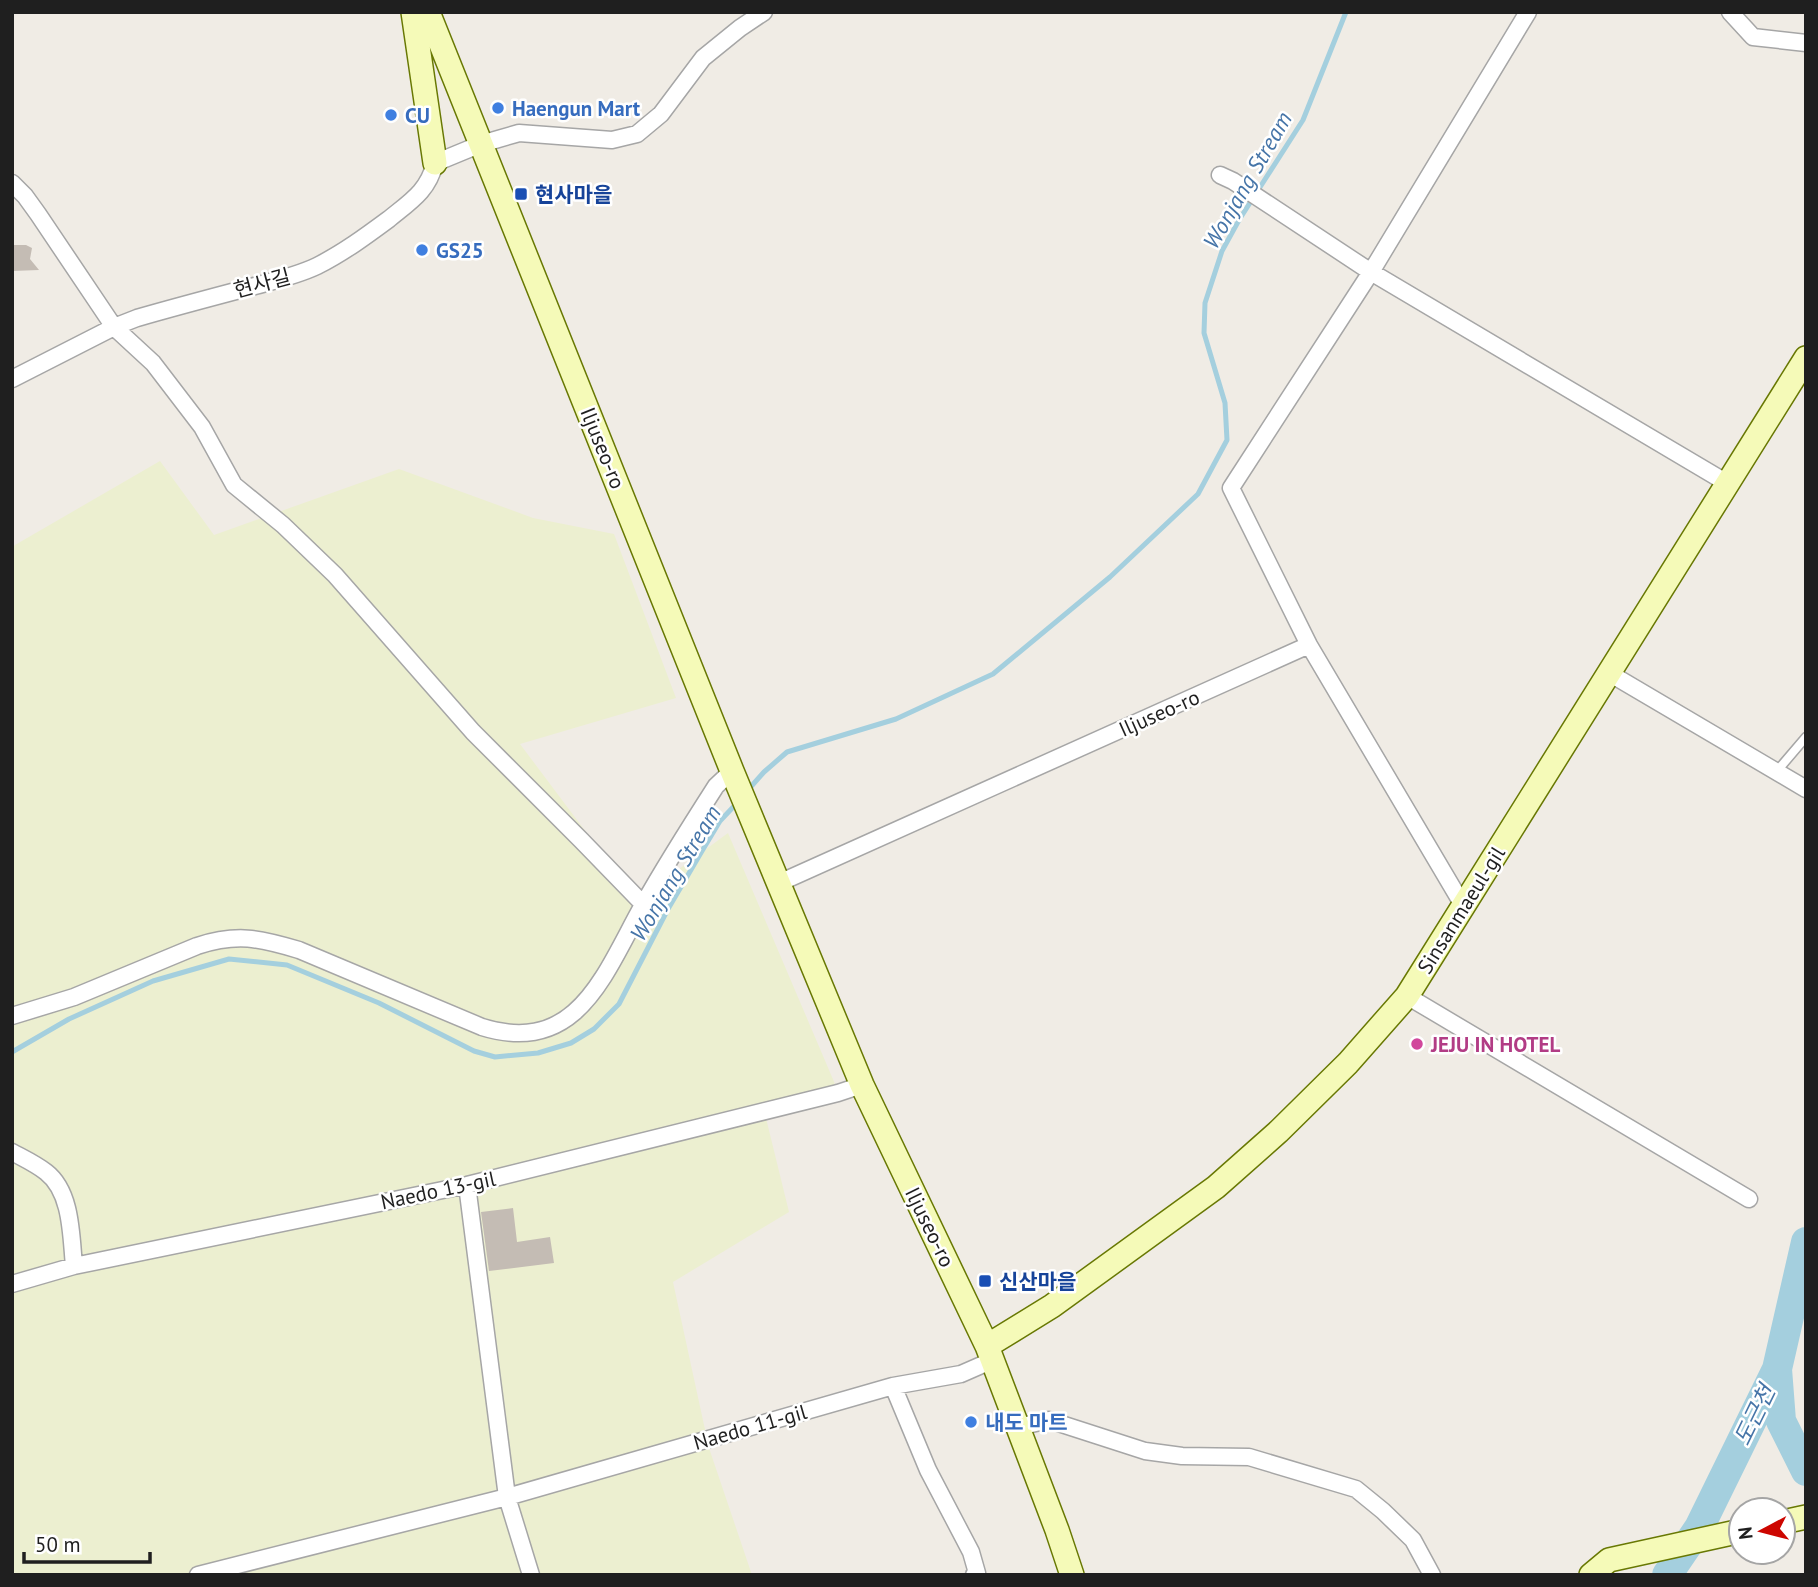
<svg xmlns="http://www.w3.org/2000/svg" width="1818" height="1587" font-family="'PT Sans','Noto Sans KR',sans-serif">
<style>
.farmland{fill:#ecefd0}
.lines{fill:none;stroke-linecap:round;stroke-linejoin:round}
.stream{stroke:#a4cfde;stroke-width:5}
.river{stroke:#a4cfde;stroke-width:30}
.building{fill:#c4bcb4}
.lane-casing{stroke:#a6a6a6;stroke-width:11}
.street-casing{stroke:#a6a6a6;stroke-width:19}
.secondary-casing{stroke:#687803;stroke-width:26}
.lane{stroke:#fff;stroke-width:8}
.street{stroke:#fff;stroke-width:16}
.secondary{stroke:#f5fab8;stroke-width:23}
.shop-dot{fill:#3f7fe0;stroke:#fff;stroke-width:2.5}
.transit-dot{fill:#1a4fb4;stroke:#fff;stroke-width:2.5}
.hotel-dot{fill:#d1479c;stroke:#fff;stroke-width:2.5}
.labels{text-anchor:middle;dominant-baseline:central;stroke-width:5;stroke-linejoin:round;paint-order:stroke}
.shop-label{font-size:21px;font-weight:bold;fill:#366cbe;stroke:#fff;text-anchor:start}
.transit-label{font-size:21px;font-weight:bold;fill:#164399;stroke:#fff;text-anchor:start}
.street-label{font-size:21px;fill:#1f1f1f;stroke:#fff}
.hotel-label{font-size:21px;font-weight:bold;fill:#b23c85;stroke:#fff;text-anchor:start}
.water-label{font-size:23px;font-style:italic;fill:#4675a8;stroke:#fff}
</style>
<rect width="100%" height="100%" fill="#f0ece5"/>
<path class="farmland" d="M160,461L214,535L399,469L533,518L614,534L676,698L520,744L637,900L728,833L835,1084L764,1110L789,1212L673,1282L709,1448L752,1575H12V548L15,545Z"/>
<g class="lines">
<path class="stream" d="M748,790L764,772L787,752L896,719L993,674L1110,577L1198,494L1227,440L1225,403L1204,333L1205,303L1222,251L1239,220L1303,120L1346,12
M12,1052L69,1019L153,981L229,959L287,965L379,1003L474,1051L495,1057L538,1053L571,1043L594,1029L619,1004L668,909L702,851L720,821L737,803"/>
<path class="river" d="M1777,1369L1781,1421L1806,1471
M1667,1575L1699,1528L1777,1369L1806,1242"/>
</g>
<path class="building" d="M12,245H26L32,248L30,259L39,270L12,271Z
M513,1208L517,1242L550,1237L554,1263L489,1271L481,1212Z"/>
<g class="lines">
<defs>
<path id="lane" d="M1777,771L1806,737"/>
<path id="street" d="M1730,12L1753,37L1806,43
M1220,175L1233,181L1371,272L1727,483
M12,183L25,196L38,214L114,327L153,363L202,427L234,485L283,525L335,575L473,732L581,840L643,904
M12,379L114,327L137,318C175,307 213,297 251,287C273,281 296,276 317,266C343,253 366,236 389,219C411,201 428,191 435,163L481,144L519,133L612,140L637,134L661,114L703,58L740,28L764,12
M1609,673L1806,789
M779,883L1309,645
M1464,907L1309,645L1231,488L1371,272L1528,12
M1407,996L1749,1199
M12,1016L74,997L197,946C237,933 259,938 299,950L482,1027C578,1057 605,972 643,905C666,864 691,825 716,786L732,771
M12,1152C23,1158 36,1164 46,1172C72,1192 71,1236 74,1266
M467,1185L507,1497L531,1575
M12,1284L74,1266L467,1185L838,1093L862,1085
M893,1386L928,1470L971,1552L977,1573L974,1575
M1018,1427L1049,1420L1145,1451L1182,1456L1249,1457L1356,1489L1383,1511L1413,1540L1432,1575
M198,1575L507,1497L893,1386L961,1374L993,1360"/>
<path id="secondary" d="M413,12L435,163
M428,12L732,771L862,1085L987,1346L1057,1530L1072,1575
M987,1346L1052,1306L1216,1187L1278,1132L1348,1063L1407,996L1806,358
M1783,1522L1806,1517
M1591,1575L1609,1560L1741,1531"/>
</defs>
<use href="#lane" class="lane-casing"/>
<use href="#street" class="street-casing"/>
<use href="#secondary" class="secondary-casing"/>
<use href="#lane" class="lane"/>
<use href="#street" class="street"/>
<use href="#secondary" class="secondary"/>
</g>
<g class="shop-dot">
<circle cx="498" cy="108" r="7"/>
<circle cx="391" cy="115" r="7"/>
<circle cx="422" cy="250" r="7"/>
<circle cx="971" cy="1422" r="7"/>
</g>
<g class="transit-dot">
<rect x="514" y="187" width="14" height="14" rx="3.5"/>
<rect x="978" y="1274" width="14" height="14" rx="3.5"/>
</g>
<circle class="hotel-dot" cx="1417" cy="1044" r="7"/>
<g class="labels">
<g class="shop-label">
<text x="512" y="108">Haengun Mart</text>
<text x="405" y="115">CU</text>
<text x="436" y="250">GS25</text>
<text x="985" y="1422">내도 마트</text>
</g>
<g class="transit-label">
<text x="535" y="194">현사마을</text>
<text x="999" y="1281">신산마을</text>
</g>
<g class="street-label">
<text transform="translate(262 283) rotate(-15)">현사길</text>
<text transform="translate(603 448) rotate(68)">Iljuseo-ro</text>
<text transform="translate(1159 713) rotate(-24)">Iljuseo-ro</text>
<text transform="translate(1461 910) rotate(-58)">Sinsanmaeul-gil</text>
<text transform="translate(438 1190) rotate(-12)">Naedo 13-gil</text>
<text transform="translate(930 1227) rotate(64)">Iljuseo-ro</text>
<text transform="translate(750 1427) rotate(-16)">Naedo 11-gil</text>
</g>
<g class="hotel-label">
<text x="1431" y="1044">JEJU IN HOTEL</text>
</g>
<g class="water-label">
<text transform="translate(1247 180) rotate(-60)">Wonjang Stream</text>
<text transform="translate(675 873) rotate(-59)">Wonjang Stream</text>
<text transform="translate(1754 1415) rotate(-64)">도근천</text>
</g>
</g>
<rect width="1818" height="1587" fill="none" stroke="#1f1f1f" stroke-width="28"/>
<g transform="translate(1762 1531) rotate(263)"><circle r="33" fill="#ffffff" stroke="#a5a5a5" stroke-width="2"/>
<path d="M0-5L12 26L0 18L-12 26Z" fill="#cd0600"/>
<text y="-10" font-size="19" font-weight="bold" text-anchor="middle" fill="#1f1f1f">N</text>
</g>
<path d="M24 1552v10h126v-10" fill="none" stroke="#1f1f1f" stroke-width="3.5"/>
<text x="35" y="1552" font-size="21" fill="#1f1f1f" stroke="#ffffff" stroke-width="5" paint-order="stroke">50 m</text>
</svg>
